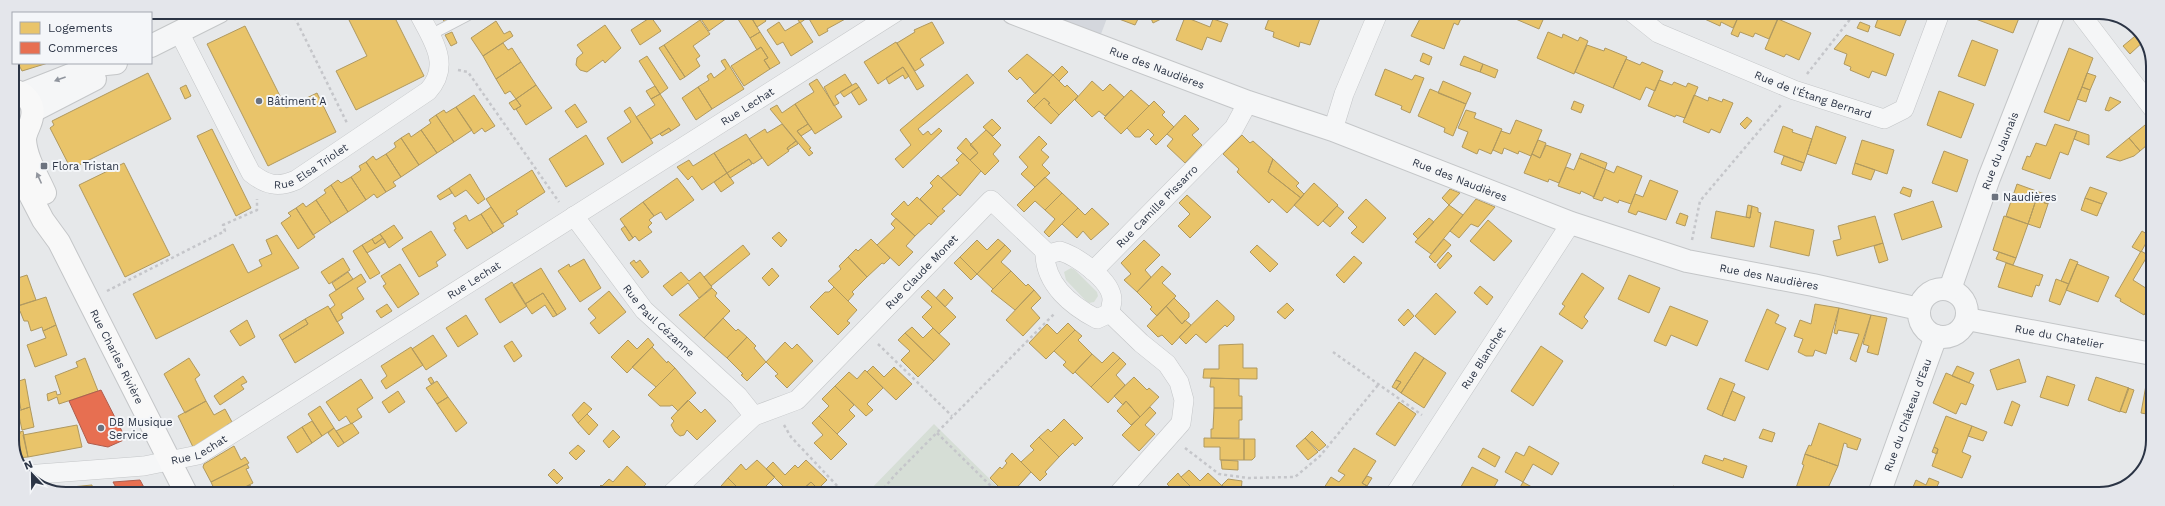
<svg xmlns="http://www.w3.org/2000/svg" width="2165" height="506" font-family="'Work Sans',sans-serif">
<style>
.built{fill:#d4d7dd}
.green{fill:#d6ded6}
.homes{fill:#e9c46a;stroke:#b0995f}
.shops{fill:#e76f51;stroke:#af5d4d}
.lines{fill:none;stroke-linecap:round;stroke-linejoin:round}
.service-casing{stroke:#c4c6c8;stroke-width:12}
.minor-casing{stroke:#c4c6c8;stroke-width:20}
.tertiary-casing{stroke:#c4c6c8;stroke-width:24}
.secondary-casing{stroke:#c4c6c8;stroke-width:24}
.path{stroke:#c5c6ca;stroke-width:2.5;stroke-dasharray:3 3;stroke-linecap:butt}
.service{stroke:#f5f6f7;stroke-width:10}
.minor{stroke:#f5f6f7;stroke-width:19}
.tertiary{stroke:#f5f6f7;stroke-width:22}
.secondary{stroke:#f8f8f8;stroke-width:22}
.oneway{fill:#90959e}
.oneway2{fill:#92969e}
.poi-dot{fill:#6c737f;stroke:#f4f6f9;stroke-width:1.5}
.labels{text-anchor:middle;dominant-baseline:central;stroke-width:4;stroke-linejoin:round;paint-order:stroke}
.street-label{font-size:11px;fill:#2b3445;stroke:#f4f6f9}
.poi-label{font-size:11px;fill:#2b3445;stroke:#f4f6f9;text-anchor:start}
.rim{fill:none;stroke:#2b3445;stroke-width:2}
</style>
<rect width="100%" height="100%" fill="#e6e8ea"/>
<path class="built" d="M1045,13H1109L1101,34Z"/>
<path class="green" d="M1071,268L1075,270L1097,292L1098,296L1094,302L1089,303L1086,301L1066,280L1064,272Z
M934,424L940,430L1004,493H867Z"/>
<path class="homes" d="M112,12H160L153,16L154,18L151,19V13Z
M345,12H392L424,76L356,110L336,71L367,56Z
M439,12H468L445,23Z
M712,12H748L760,32L750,38L734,13L709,31L701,19Z
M748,12H760L766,21L757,27Z
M803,12H815L800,23L796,17Z
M815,12H858L827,29L828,31L819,36L808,17Z
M1113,13H1168L1167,16L1153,23L1149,14L1138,19L1135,25L1111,16Z
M1271,13H1322L1310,45L1300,42L1299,47L1273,37L1274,32L1265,29Z
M1423,13L1463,14L1458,25L1454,23L1444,49L1411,36Z
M1514,13H1546L1539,29L1511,17Z
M1700,13H1740L1733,28L1721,22L1720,26L1698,16Z
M1740,13H1780L1769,39L1755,33L1753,37L1740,32L1738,37L1731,34Z
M1880,13H1909L1900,36L1875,27Z
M1975,13H2021L2013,33L1973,18Z
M651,17L661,31L640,45L631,30Z
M1185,17L1210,27L1213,19L1228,24L1221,42L1207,37L1202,50L1176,40Z
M1778,19L1811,33L1799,60L1786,54L1784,57L1765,49Z
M700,20L710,34L693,46L700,56L696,59L700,66L685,77L664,45Z
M496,21L504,34L510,31L513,36L483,56L471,38Z
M779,22L785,31L800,22L813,42L791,56L783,42L777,45L767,30Z
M932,22L944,43L920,59L924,65L915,71L897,43L915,32L914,30Z
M1860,22L1870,26L1868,32L1857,28Z
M605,25L621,48L605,63L603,60L587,72L580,70L576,65L577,58L583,53L577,45Z
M245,26L286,108L317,93L336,132L268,166L207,44Z
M452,32L457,43L451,46L445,35Z
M760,32L780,63L770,69L764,60L768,58L761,47L757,50L750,38Z
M1548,32L1562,38L1563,34L1578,41L1580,37L1588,41L1574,74L1537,58Z
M2140,32L2144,41L2130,54L2123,46Z
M1846,35L1894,54L1886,76L1872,71L1869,78L1850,70L1851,67L1844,64L1847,54L1834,49Z
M1972,40L1998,50L1985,86L1958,76Z
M896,42L924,86L917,90L903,67L878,84L864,62Z
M503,43L508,50L512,48L521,62L496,79L483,56Z
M664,45L685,77L680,80L659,48Z
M1587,45L1604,51L1605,48L1627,57L1613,88L1575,72Z
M761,47L768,58L764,60L770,69L744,86L731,66Z
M2069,48L2093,58L2069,121L2044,112Z
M1423,53L1432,57L1429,65L1420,61Z
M1027,54L1053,75L1035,94L1020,77L1017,80L1008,71Z
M647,56L668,88L660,94L639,61Z
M1464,56L1483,64L1480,72L1460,65Z
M725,59L744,89L712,109L698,87L709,80L707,76L711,73L714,78L726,69L721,61Z
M1626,59L1640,65L1642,62L1663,71L1655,91L1646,87L1640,100L1613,88Z
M521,62L536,85L516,99L510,91L505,94L496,79Z
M18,63H48L22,71Z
M1483,64L1498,70L1495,78L1480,72Z
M1062,66L1068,72L1059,81L1053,75Z
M903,67L909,76L905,79L903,75L889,84L886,78Z
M1385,69L1412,80L1415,75L1424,78L1410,113L1401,109L1402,106L1375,95Z
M148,73L171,119L71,169L50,128L54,125L52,121Z
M2087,73L2096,76L2090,90L2082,87Z
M845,74L852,85L835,96L839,103L834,106L824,87Z
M967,74L974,83L918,129L923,135L928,131L931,135L939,128L942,131L903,168L895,159L911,145L900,130Z
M1053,75L1065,87L1067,85L1078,96L1059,115L1048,104L1050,103L1044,98L1034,108L1027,101Z
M817,79L842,117L815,134L795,104L814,92L809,84Z
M1659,80L1672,85L1674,82L1686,87L1688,83L1698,87L1685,118L1676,115L1675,117L1648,106Z
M1092,81L1103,91L1110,84L1124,97L1105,116L1099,111L1092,117L1075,100Z
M1443,81L1471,93L1466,104L1438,93Z
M856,83L859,87L844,97L840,92Z
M186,85L191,96L185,99L180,88Z
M536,85L552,108L526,125L516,109L521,106L516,99Z
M655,86L660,94L651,99L646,91Z
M698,87L712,109L696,120L682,98Z
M859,87L867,100L859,105L851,92Z
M2082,87L2090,90L2086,102L2077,99Z
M1430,89L1466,104L1453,136L1444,132L1445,128L1418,116Z
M1131,90L1149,106L1121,134L1104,118Z
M1939,91L1974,104L1961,138L1927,125Z
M660,94L680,125L671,131L669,128L651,139L636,117L655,105L651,99Z
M474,95L495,126L485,132L482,128L474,134L456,107Z
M1694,95L1708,101L1709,97L1722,102L1723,99L1733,103L1720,133L1711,129L1709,133L1683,122Z
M2110,97L2121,102L2109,111L2105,110Z
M1044,98L1050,103L1048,104L1059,115L1051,124L1034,108Z
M516,99L521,106L514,110L509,103Z
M1154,101L1165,112L1162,115L1174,127L1156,145L1150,139L1154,135L1148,129L1140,137H1135L1127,128Z
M1574,101L1584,105L1581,113L1571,109Z
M575,104L587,122L577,128L565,111Z
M795,104L808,124L797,131L811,148L809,149L813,153L809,156L770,109L777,105L782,113Z
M456,107L472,130L454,142L436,115L444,110L446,113Z
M630,107L653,143L622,163L607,138L631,122L624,111Z
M1466,110L1476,113L1474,118L1502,129L1491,154L1479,149L1477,154L1462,147L1468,132L1458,128Z
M436,115L454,142L437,153L421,130L431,123L429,120Z
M1185,115L1199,129L1192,135L1202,145L1185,163L1167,146L1173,139L1167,134Z
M1747,117L1752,121L1745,129L1740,124Z
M992,119L1001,128L993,136L983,127Z
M1516,120L1542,130L1531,156L1519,151L1518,154L1504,148L1502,154L1493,150L1501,131L1510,134Z
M782,124L796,141L787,148L789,151L768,166L749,139L765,129L767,133Z
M808,124L812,129L801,136L797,131Z
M2055,124L2077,131L2068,155L2060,152L2050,179L2022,169L2027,156L2030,157L2036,143L2046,146Z
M2145,125L2153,133V140L2140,151L2129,138Z
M1783,126L1793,130L1792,132L1812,139L1804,163L1774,152Z
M1816,126L1846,137L1836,164L1807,154Z
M669,128L671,131L662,136L660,134Z
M212,129L251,208L236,216L197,136Z
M421,130L437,153L419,165L401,138L409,133L411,137Z
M986,130L1001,145L993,154L999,161L985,175L970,160L978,153L970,145Z
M2077,131L2089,135V145L2074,139Z
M746,134L762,158L753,164L749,159L727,173L714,153Z
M586,135L604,164L566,187L549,159Z
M1242,135L1250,143L1253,141L1273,159L1268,172L1301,198L1287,213L1272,199L1269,203L1237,172L1239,169L1223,154Z
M1039,136L1047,144L1041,150L1049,157L1042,165L1050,173L1035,187L1021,174L1028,167L1019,157Z
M401,138L419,165L401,177L386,154L396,147L394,143Z
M966,138L978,153L970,160L957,148Z
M2129,138L2140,151L2134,156L2120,161L2106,157Z
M1538,140L1546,143L1540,158L1532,154Z
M1862,140L1894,150L1887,174L1855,163Z
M796,141L798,144L788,150L787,148Z
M1546,145L1571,154L1559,183L1549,179L1548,182L1524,173L1532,154L1540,158Z
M1944,151L1968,160L1957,192L1932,183Z
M714,153L727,173L702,190L692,176L688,180L677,167L689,160L693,166Z
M963,153L981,171L960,196L941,178L959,163L956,160Z
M1581,153L1607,163L1605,169L1579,158Z
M386,154L401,177L393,182L396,186L386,192L366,162L373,156L376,160Z
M1784,156L1804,163L1801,171L1781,164Z
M1579,158L1605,169L1594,197L1581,191L1580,194L1558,186L1566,167L1574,170Z
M749,159L752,164L730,178L727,173Z
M1273,159L1299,183L1296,186L1304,194L1301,198L1268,172Z
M366,162L386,192L377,198L374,194L366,200L351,177L361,170L359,166Z
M124,163L170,255L125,277L79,185Z
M1855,163L1875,170L1871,180L1852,174Z
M1617,166L1642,176L1631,204L1619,200L1618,203L1604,197L1602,201L1593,198L1605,169L1614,173Z
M532,170L545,192L516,211L518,214L502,224L486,199Z
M727,173L734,183L721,192L714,182Z
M470,174L485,199L478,204L466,190L455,197L449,188Z
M938,175L958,194L942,209L945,211L938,217L920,199L933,186L930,183Z
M351,177L366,200L348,212L331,185L338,180L341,183Z
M1045,177L1062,193L1045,210L1035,201L1024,212L1017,205Z
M677,178L694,200L666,220L661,212L654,216L643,202Z
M1650,180L1678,191L1666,220L1638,211L1636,215L1628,212L1635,194L1643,197Z
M1314,183L1338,205L1318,226L1294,205Z
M2017,184L2050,196L2048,204L2036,200L2028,224L2006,216Z
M331,185L348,212L331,223L316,200L326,193L324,190Z
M1903,187L1912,190L1910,197L1900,193Z
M2090,187L2107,193L2102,204L2085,198Z
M449,188L452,193L440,200L437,196Z
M1450,189L1460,193L1449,205L1442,198Z
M1062,193L1078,208L1049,237L1044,232L1055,219L1045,210Z
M1187,195L1211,217L1190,238L1178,226L1190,214L1179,203Z
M917,197L938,217L931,225L929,223L915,236L891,214L904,201L908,206Z
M2085,198L2102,204L2097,216L2081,210Z
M1366,199L1386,218L1363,243L1351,233L1357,227L1348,218Z
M1476,199L1495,207L1478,227L1471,224L1459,238L1450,231Z
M316,200L331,223L313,235L296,208L303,203L306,207Z
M2036,200L2048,204L2040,228L2028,224Z
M1933,201L1942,227L1902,240L1894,214Z
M643,202L654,216L649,220L652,223L648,227L652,232L639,241L635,236L633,238L620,219Z
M1449,205L1463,215L1431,254L1415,242Z
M1748,205L1752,206L1750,218L1746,217Z
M1337,206L1344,212L1330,227L1323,221Z
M1752,206L1758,208V212L1761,213L1754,247L1711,238L1716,211L1750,218Z
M491,207L504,226L493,233L481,214Z
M296,208L315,237L298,249L281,223L291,216L288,213Z
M1078,208L1085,215L1092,208L1109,224L1091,240L1083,231L1077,238L1062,224Z
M1680,213L1688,216L1685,226L1676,223Z
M481,214L493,233L467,249L454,230L456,229L453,223L466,215L469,221Z
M1875,216L1883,243L1837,256L1833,241L1841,239L1838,226Z
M2004,216L2028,224L2016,258L1993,250Z
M896,218L915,236L906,246L913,252L899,266L877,245L895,228L891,224Z
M1429,218L1434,222L1418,239L1413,234Z
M1488,220L1512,241L1494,261L1470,241Z
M1775,221L1814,230L1809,256L1770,247Z
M394,225L403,238L389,248L380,234Z
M625,226L633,238L629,241L621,229Z
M431,231L446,255L436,262L438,266L419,277L402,249Z
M2142,231L2150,236L2141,252L2132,247Z
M779,232L787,240L781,247L772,238Z
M380,234L383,238L375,244L372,239Z
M277,235L299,268L156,339L133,294L233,244L248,273L262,266L259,260L272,254L266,240Z
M383,238L386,242L367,253L362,245L372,239L375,244Z
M871,239L890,258L884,264L882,263L867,277L848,257L856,249L858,251Z
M998,239L1005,245L977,274L960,257L977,240L987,250Z
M1444,239L1451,245L1435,263L1429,257Z
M1144,240L1160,255L1145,270L1151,277L1137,292L1124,280L1131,274L1121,263Z
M1883,243L1888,260L1879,263L1874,246Z
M362,245L380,273L370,279L353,251Z
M743,245L750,254L711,286L704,277Z
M1005,245L1011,251L1001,262L1011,271L993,289L977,274Z
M1257,245L1278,264L1270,272L1250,252Z
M2141,251L2148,255L2133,280L2152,292V302L2144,315L2120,301L2121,299L2115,296Z
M1448,252L1452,256L1440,269L1437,265Z
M1999,252L2016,258L2013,265L1996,259Z
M1354,256L1362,263L1344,283L1336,275Z
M848,257L867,277L852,292L854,294L848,301L828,281L841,269L839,266Z
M960,257L977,274L971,280L954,263Z
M343,258L350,270L329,284L321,272Z
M584,259L601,288L580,302L558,271L569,264L570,267Z
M2070,259L2078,262L2069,284L2061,281Z
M634,260L636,263L640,260L649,272L642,278L630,263Z
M2006,263L2043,275L2039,286L2036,285L2032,297L1998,287Z
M400,264L419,294L398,308L383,286L386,284L381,276Z
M2077,264L2109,277L2098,302L2066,290Z
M1162,266L1171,274L1162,283L1176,296L1157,316L1150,309L1152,307L1137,292Z
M541,268L566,309L557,315L543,293L525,304L513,285Z
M772,268L779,276L769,286L762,278Z
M1011,271L1026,286L1028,284L1034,290L1015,310L991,291Z
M348,272L353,279L336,290L332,283Z
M681,272L689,281L700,272L712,287L699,298L688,283L672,296L663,286Z
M1582,273L1604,288L1584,317L1588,321L1582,329L1559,314L1565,306L1562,304Z
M361,274L366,282L357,288L364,299L341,314L343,318L337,322L330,309L335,305L329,295Z
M27,275L36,300L14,307L12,280Z
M1629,275L1660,288L1649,313L1618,299Z
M2056,279L2069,284L2060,305L2049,301Z
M512,282L527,306L500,323L485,299Z
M1480,286L1493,297L1487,305L1474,293Z
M834,287L857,310L847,321L850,323L838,335L810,307L825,292H829Z
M712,288L717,293L715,296L730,311L704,338L679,315Z
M944,289L953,298L945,307L936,298Z
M928,290L956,317L939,334L922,317L932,307L921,297Z
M1034,290L1041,298L1031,308L1040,318L1023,336L1006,320Z
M609,291L626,312L599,334L590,323L596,318L588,309Z
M543,293L557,315L553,317L545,305L532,314L525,304Z
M1436,293L1456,312L1435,335L1415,316Z
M46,297L56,325L43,331L42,327L31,331L28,321H24L20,311H16L17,314L12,316V308Z
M1174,298L1189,313V317L1182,324L1166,306Z
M1217,300L1234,316V320L1227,327L1225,325L1206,343L1196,334L1186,344L1179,337Z
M1287,303L1294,310L1285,319L1277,312Z
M387,304L392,311L381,318L376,311Z
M1815,304L1839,308L1826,354L1815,350L1813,356H1806L1798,352L1803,339L1794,336L1800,320L1811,324Z
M328,306L344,333L295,363L282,340L308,324L305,319Z
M1166,306L1182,324L1185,320L1191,325L1172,345L1162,335L1158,337L1147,326Z
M1670,306L1708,321L1697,346L1671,335L1666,346L1654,341Z
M1839,308L1871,315L1856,362L1850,359L1859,334L1838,330L1837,334L1834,333Z
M1408,309L1414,316L1404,326L1398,320Z
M1767,309L1779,315L1775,323L1786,328L1768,370L1745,361Z
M466,315L478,334L458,347L446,328Z
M1871,315L1887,318L1878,355L1867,352L1869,346L1863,344Z
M723,318L736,331L738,329L747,337L727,358L704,338Z
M305,319L308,324L282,340L279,335Z
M247,320L255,337L240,346L230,331Z
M1068,323L1075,330L1046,359L1029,343L1047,324L1057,334Z
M56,325L67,355L35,367L27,345L46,338L43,331Z
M912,327L923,338L933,328L950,344L934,361L905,333Z
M1075,330L1082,336L1078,340L1092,354L1073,374L1063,365L1066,362L1054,351Z
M905,333L934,361L918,377L901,360L910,351L898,340Z
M433,335L447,356L426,370L412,349Z
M747,337L756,346L754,348L766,362L747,381L741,375L743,374L727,358Z
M648,338L654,345L627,373L611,357L628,340L637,349Z
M512,341L522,356L514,362L504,346Z
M785,342L792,349L797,344L813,361L787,388L775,376L778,374L766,362Z
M1243,344V368H1257V379L1203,378L1204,369H1219V345Z
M1541,346L1563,361L1533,406L1511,391Z
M411,347L423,365L386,389L381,381L387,376L381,366Z
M652,347L667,363L668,361L675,368L656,387L632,367Z
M1113,352L1120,358L1091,387L1075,372L1092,354L1102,363Z
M1415,352L1424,358L1401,393L1396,389L1401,382L1396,380Z
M85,358L98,391L59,404L57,397L48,401L47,394L56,391L57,395L61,394L55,376L78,367L76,362Z
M189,358L200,375L195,379L206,401L185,413L164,374Z
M1120,358L1126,364L1116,375L1125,385L1108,403L1091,387Z
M1424,358L1446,373L1424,408L1401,393Z
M2019,359L2026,382L1997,390L1990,370Z
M873,366L884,377L894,367L912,384L896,400L867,372Z
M1957,366L1974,373L1969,383L1952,376Z
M675,368L696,393L678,411L672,405L670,406H660L648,395Z
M865,370L883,388L867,404L873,410L866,416L835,386L849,372L857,379Z
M1946,373L1974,385L1966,405L1961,403L1956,414L1933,403Z
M243,376L247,382L241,385L244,389L220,405L214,396Z
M2047,376L2075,385L2068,406L2040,397Z
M431,377L434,382L431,384L428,379Z
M1134,377L1147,390L1149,388L1159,397L1140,417L1126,401L1123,405L1114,396Z
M2096,377L2129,388L2120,412L2088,400Z
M1211,378L1239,379V396H1242V408H1214V387H1210Z
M1720,378L1735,384L1722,416L1707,409Z
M25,379L30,407L21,410L16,382Z
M361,379L373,398L357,409L362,417L351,424L346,416L339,421L326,402Z
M1396,380L1401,382L1396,389L1392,387Z
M437,381L448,397L437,404L426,388Z
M2146,385L2152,386V415L2141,413Z
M835,386L854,405L849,410L855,416L837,434L819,416L829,406L822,399Z
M2128,388L2134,390L2126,413L2120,411Z
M398,391L405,402L389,413L382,402Z
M1732,391L1745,397L1735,421L1722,416Z
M448,397L467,423L456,432L437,404Z
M688,400L701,413L705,409L716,421L697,440L687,430L684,435L680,436L675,432L671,425L674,421L671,418Z
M206,401L214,415L225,409L232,422L227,425L228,427L193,447L178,416Z
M1126,401L1140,417L1131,425L1117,411Z
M2012,401L2020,405L2012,426L2004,423Z
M584,402L592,409L578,423L572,415Z
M1399,402L1416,414L1395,446L1376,434Z
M320,406L334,428L322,436L308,414Z
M30,407L34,427L22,430L18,411Z
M1150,407L1156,413L1145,425L1155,434L1139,451L1122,435Z
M1214,408H1242V420H1239V438H1211V429H1213Z
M587,414L598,425L589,435L578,423Z
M819,416L847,444L831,460L814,443L823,435L812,423Z
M1946,416L1972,426L1962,452L1971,456L1962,478L1932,466L1938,449L1934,447Z
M1064,419L1083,438L1075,446L1073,443L1059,457L1039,437L1048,429L1051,432Z
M312,421L322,436L312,443L302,427Z
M352,423L359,433L344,443L336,431Z
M1819,423L1861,439L1857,450L1847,447V444L1844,443L1838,466L1805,454L1809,445L1811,446Z
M77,425L82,447L28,457L23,435Z
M1972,426L1987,432L1983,441L1968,436Z
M302,427L312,443L297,453L287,437Z
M334,428L344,443L338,447L328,433Z
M1763,429L1775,433L1772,442L1759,438Z
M613,430L620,437L609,448L603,441Z
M23,431L28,457L17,458L12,447V435L20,434V432Z
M1312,431L1326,445L1319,451L1305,438Z
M1039,437L1059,457L1045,472L1047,474L1040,481L1021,462L1034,450L1030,446Z
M1204,438L1244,439V460H1220V447H1204Z
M1305,438L1318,452L1308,460L1296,446Z
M1244,439H1255V457L1252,460H1244Z
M578,445L585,451L576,460L569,453Z
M234,446L241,460L245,457L249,463L211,482L203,467L204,464Z
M1529,446L1559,463L1552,475L1533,464L1523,482L1505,472L1516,452L1524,456Z
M1934,447L1938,449L1937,454L1932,452Z
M1354,448L1376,461L1362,483L1367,486L1362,494H1320L1331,477L1339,482L1345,475L1338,471Z
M1483,448L1500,457L1495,467L1478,457Z
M1012,453L1031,472L1012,493H1005L990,478L1000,467L1002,469L1007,463L1005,461Z
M1805,454L1838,466L1828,488L1832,490V487L1843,491L1842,494H1814L1796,488L1804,465L1802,464Z
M1705,455L1723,461L1724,458L1747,466L1743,478L1702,463Z
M757,460L775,477L759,493H743L728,478L741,464L746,470Z
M806,460L827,480L818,489L811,482L799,493H790L766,469L773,462L785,475L795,465L798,468Z
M1221,460L1238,461V470L1222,469Z
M247,464L249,468L246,469L253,483L233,493H216L211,482Z
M627,466L646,484L637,493L634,492L609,493L602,486L609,479L613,482Z
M1472,467L1498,480L1490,494H1457Z
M554,469L563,478L557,484L548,475Z
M1189,470L1200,481L1208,473L1231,494H1198L1181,477Z
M1178,473L1181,477L1198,494H1163L1170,487L1167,484Z
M1367,476L1372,478L1367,486L1362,483Z
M728,478L743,493H715Z
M1929,478L1939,482L1934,494H1910L1916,480L1926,485Z
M1228,479L1242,481L1241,492L1226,490L1222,485Z
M811,482L818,489L813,493H803L801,491Z
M1523,482L1537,490L1534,494L1517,493Z
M92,485L93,493H62L61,488Z
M250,485L254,493H233Z
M601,485L609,493H593Z
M1673,486L1689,493V494H1670Z"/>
<path class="shops" d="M101,390L126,439L108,447L88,443L69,401Z
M140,480L147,493H119L113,482Z"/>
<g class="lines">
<defs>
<path id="service" d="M430,35L474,12"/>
<g id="minor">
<path id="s1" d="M1633,13L1658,33L1794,90L1884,119L1904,109L1940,13"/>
<path d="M2080,13L2153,109"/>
<path id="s2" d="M179,32L251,173C266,185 278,188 296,180L428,91C452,65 432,39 418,12"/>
<path d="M1333,130L1344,94L1378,13"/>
<path id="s3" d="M574,216L644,310L738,396L754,416"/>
<path d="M1060,251C1076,256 1112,280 1112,300C1112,304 1110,309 1110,313L1097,319C1072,306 1046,285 1045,255Z"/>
<path id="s4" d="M1093,271L1234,128L1248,102"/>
<path d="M1110,313L1141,343L1167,364L1179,382L1184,400L1181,423L1119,493"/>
<path id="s5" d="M25,475L144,466L198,455L896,12"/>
<path id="s6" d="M672,493L754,416L797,400L991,200L1048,254"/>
<path id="s7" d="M1395,494L1571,223"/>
</g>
<g id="tertiary">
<path id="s8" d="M1013,13L1248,102L1333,130L1571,223L1687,261L1813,285L1919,309"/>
<path d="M151,46L219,12"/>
<path d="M22,94L96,65L116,63"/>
<path d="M33,111L95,79"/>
<circle cx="1943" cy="313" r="24"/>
<path id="s9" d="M1950,289L1989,178L2054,13"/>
<path id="s10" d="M1967,319L2152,354"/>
<path id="s11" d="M1879,494L1936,336"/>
</g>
<g id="secondary">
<path d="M12,90C25,92 35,103 32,117C31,125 25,132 25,140C26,158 38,177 45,193"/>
<path id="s12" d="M12,160L43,220L59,242L186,493"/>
</g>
</defs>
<use href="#service" class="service-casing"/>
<use href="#minor" class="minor-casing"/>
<use href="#tertiary" class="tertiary-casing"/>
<use href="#secondary" class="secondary-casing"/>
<path class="path" d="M292,12L347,123
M239,18L251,12
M458,70L468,72L559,202
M1807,74L1855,13
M1692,240L1700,201L1781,105
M107,291L225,231L223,225L257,210V199
M878,344L952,416
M1333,352L1422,415
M784,425L791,437L844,493
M937,433L998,493
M1185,448L1219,474L1248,478L1295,477L1320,456L1378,385
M880,493L894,476L1055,313"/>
<use href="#service" class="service"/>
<use href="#minor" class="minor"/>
<use href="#tertiary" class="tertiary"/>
<use href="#secondary" class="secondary"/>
</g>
<defs><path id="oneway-solid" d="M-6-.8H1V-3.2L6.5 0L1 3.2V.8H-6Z"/></defs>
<use class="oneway" href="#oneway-solid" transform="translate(60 79) rotate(160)"/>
<use class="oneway2" href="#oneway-solid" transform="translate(39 178) rotate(-114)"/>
<g class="poi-dot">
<circle cx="259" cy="101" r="4"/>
<rect x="40" y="162" width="8" height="8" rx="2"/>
<rect x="1991" y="193" width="8" height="8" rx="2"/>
<circle cx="101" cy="428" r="4"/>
</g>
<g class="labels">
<g class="street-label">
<text stroke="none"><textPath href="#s8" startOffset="154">Rue des Naudières</textPath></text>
<text stroke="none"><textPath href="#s1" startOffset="199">Rue de l'Étang Bernard</textPath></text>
<text stroke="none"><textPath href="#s5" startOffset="825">Rue Lechat</textPath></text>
<text stroke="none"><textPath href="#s9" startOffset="147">Rue du Jaunais</textPath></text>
<text stroke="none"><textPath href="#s2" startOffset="226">Rue Elsa Triolet</textPath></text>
<text stroke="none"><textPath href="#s8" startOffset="477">Rue des Naudières</textPath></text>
<text stroke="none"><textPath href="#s4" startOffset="91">Rue Camille Pissarro</textPath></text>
<text stroke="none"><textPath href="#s6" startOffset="337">Rue Claude Monet</textPath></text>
<text stroke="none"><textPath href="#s8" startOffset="802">Rue des Naudières</textPath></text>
<text stroke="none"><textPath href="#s5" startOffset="501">Rue Lechat</textPath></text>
<text stroke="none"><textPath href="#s3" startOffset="135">Rue Paul Cézanne</textPath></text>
<text stroke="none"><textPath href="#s10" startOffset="94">Rue du Chatelier</textPath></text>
<text stroke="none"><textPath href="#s12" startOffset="223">Rue Charles Rivière</textPath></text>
<text stroke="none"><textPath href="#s7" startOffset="162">Rue Blanchet</textPath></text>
<text stroke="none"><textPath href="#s11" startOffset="84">Rue du Château d'Eau</textPath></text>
<text stroke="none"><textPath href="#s5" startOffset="177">Rue Lechat</textPath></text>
</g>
<g class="poi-label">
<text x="267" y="101">Bâtiment A</text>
<text x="52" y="166">Flora Tristan</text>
<text x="2003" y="197">Naudières</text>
<text x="109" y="422">DB Musique<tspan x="109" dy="13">Service</tspan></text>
</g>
</g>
<path d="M0 0H2165V506H0ZM66 19H2099A47 47 0 0 1 2146 66V440A47 47 0 0 1 2099 487H66A47 47 0 0 1 19 440V66A47 47 0 0 1 66 19Z" fill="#e4e6eb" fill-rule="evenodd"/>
<path class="rim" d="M66 19H2099A47 47 0 0 1 2146 66V440A47 47 0 0 1 2099 487H66A47 47 0 0 1 19 440V66A47 47 0 0 1 66 19Z"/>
<rect x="12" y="12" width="140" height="52" fill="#f4f6f9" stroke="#a4a8b1"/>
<rect x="20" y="22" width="20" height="12" fill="#e9c46a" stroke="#a4a8b1"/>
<text x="48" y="32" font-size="12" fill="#2b3445">Logements</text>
<rect x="20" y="42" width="20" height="12" fill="#e76f51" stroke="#a4a8b1"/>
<text x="48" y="52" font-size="12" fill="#2b3445">Commerces</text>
<g transform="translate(32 474) rotate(338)" stroke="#f4f6f9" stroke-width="3" paint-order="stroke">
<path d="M0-3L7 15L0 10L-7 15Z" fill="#2b3445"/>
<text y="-6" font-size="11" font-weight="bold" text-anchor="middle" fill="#2b3445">N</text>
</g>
</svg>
